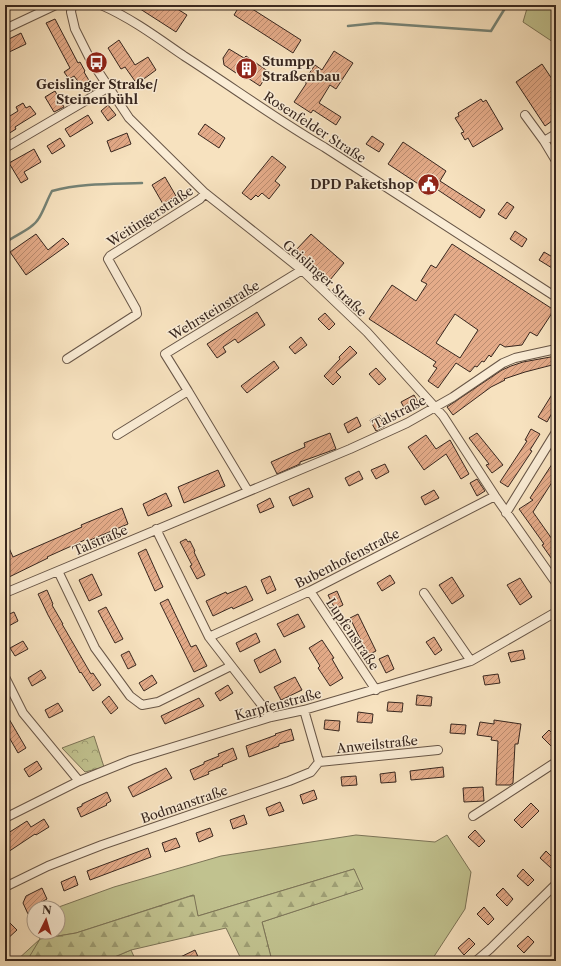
<svg xmlns="http://www.w3.org/2000/svg" width="561" height="966" font-family="'Libre Caslon Text',serif">
<style>
.grass{fill:#c1c28f;stroke:#7c7457}
.forest{fill:url(#forest-firs);stroke:#7c7457}
.park{fill:url(#park-crowns);stroke:#7c7457}
.lines{fill:none;stroke-linecap:round;stroke-linejoin:round}
.stream{stroke:#758275;stroke-width:2.5}
.building{fill:url(#building-hatch);stroke:#38271f;fill-rule:evenodd}
.minor-casing{stroke:#685647;stroke-width:10}
.minor{stroke:#faecd5;stroke-width:8}
.labels{text-anchor:middle;dominant-baseline:central;stroke-width:3;stroke-linejoin:round;paint-order:stroke}
.poi-label{font-size:13px;font-weight:bold;fill:#38271f;stroke:#faecd5;text-anchor:start}
.street-label{font-size:13px;fill:#38271f;stroke:#faecd5}
</style>
<defs>
<pattern id="forest-firs" width="22" height="20" patternUnits="userSpaceOnUse"><rect width="22" height="20" fill="#c1c28f"/><path d="M5 1l3.5 6h-7zM16 11l3.5 6h-7z" fill="#9e9e74"/></pattern>
<pattern id="park-crowns" width="20" height="18" patternUnits="userSpaceOnUse"><rect width="20" height="18" fill="#c1c28f"/><path d="M2 6a3 3 0 1 1 6 0M12 15a3 3 0 1 1 6 0" fill="none" stroke="#9e9e74"/></pattern>
<pattern id="building-hatch" width="6" height="6" patternUnits="userSpaceOnUse"><rect width="6" height="6" fill="#e4ab89"/><path d="M-1 1l2-2M0 6l6-6M5 7l2-2" fill="none" stroke="#ba8b6f"/></pattern>
</defs>
<rect width="100%" height="100%" fill="#f7e2bf"/>
<filter id="stains"><feTurbulence type="fractalNoise" baseFrequency=".005" numOctaves="4"/><feColorMatrix values="0 0 0 0 .2 0 0 0 0 .09 0 0 0 0 .02 0 0 0 .5 -.17"/></filter>
<radialGradient id="worn" r=".72"><stop offset=".6" stop-color="#630" stop-opacity="0"/><stop offset="1" stop-color="#630" stop-opacity=".3"/></radialGradient>
<path class="grass" d="M528,5H556V44L523,22Z
M356,835L435,842L447,835L471,872L465,909L433,958L429,961H272L262,922L362,889L354,869L198,916L193,895L76,933L40,939L29,959L30,961H16L40,939L36,932H58V908H56L114,887L221,856Z
M131,950L136,961H105Z"/>
<path class="forest" d="M354,869L363,889L262,922L272,961H242L226,928L131,950L105,961H30L28,959L40,939L76,933L194,895L198,916Z"/>
<path class="park" d="M94,736L104,767L85,772L62,748Z"/>
<g class="lines">
<path class="stream" d="M348,26L377,23L491,31L507,5
M5,243C15,235 33,229 39,218C44,210 47,200 52,191C81,183 111,184 142,183"/>
</g>
<path class="building" d="M134,5H171L187,15L176,32Z
M240,5H246L301,40L293,53L234,15Z
M55,19L78,63L80,62L85,71L84,72L94,89L87,93L74,76L69,79L64,72L70,68L46,23Z
M21,33L26,44L5,54V41Z
M119,40L135,65L148,57L156,70L137,84L125,67L121,69L108,48Z
M229,49L244,58L246,56L269,72L260,86L237,71L236,73L224,65L223,58Z
M334,51L353,63L336,89L330,85L319,103L341,117L336,125L313,110L311,113L294,102L306,84V78L315,65L322,70Z
M542,64L556,85V118L545,126L516,82Z
M55,91L64,107L54,112L45,97Z
M481,99L483,102L486,100L503,129L473,147L468,138L465,140L461,133L464,132L455,118L459,116L458,113Z
M23,103L26,108L30,106L36,114L15,127L16,129L8,134L5,129V119L18,111L16,107Z
M108,105L116,115L108,121L101,111Z
M88,115L93,123L70,137L65,129Z
M205,124L225,138L219,148L198,134Z
M127,133L131,144L111,152L107,141Z
M372,136L384,144L379,152L366,144Z
M60,138L65,146L52,154L47,146Z
M403,142L446,171L440,181L485,210L480,218L435,188L432,193L388,164Z
M34,149L41,162L24,172L28,179L21,183L9,163Z
M272,156L286,167L275,181L280,185L269,199L262,193L258,197L256,195L251,200L242,193Z
M165,177L176,196L163,204L152,185Z
M507,202L514,207L506,219L498,214Z
M515,231L527,239L522,247L510,239Z
M36,234L48,250L63,238L69,244L26,275L10,252Z
M311,234L344,263L330,280L296,250Z
M452,244L554,310L537,336L530,332L522,345L505,347L500,344L491,357L489,355L484,362L482,361L477,367L475,366L470,372L456,363L438,388L428,381L437,368L433,366L436,362L369,319L392,285L416,301L427,284L421,281L431,265L436,268ZM455,314L478,330L460,358L436,343Z
M544,252L556,259L552,268L539,260Z
M257,312L265,325L238,343L235,339L223,347L226,352L217,358L207,344Z
M325,313L335,324L329,330L318,319Z
M301,337L307,345L295,354L289,347Z
M350,346L357,353L336,372L341,377L333,385L324,376L340,359L339,357Z
M556,356V364L525,372L504,379L505,380L491,387L453,415L447,407L502,370L511,366L523,362Z
M274,361L279,368L247,393L241,386Z
M376,368L386,379L379,385L369,374Z
M556,388V406L547,422L538,417Z
M414,395L420,406L407,413L401,402Z
M380,415L385,426L376,431L370,420Z
M357,417L361,426L348,433L344,424Z
M531,429L540,434L530,450L532,451L508,487L500,482L527,441L525,440Z
M330,433L336,449L300,462V464L277,474L271,462L305,447L304,443Z
M477,433L503,465L492,473L486,465L489,464L469,438Z
M426,435L436,449L450,440L469,474L461,479L446,454L424,470L408,447Z
M556,458V476L533,512L552,539L553,538L556,543V565L542,545L544,544L519,509L533,500L530,498Z
M385,464L389,472L376,479L371,470Z
M218,470L225,486L184,503L178,487Z
M359,471L363,479L349,486L345,478Z
M477,479L485,491L477,496L470,483Z
M309,488L313,497L293,506L289,497Z
M434,490L439,498L425,505L421,497Z
M166,493L172,506L148,516L143,504Z
M270,498L274,507L260,513L257,505Z
M122,508L128,524L88,541L87,539L47,557L48,558L5,579V539L13,557L82,527L81,525Z
M186,539L188,542L190,541L195,551L194,552L205,575L197,579L190,566L192,565L180,542Z
M146,549L163,587L155,591L138,553Z
M92,574L102,595L89,601L79,580Z
M390,575L395,583L382,591L377,583Z
M270,576L276,590L267,594L261,580Z
M452,577L464,596L452,604L439,585Z
M520,578L532,597L520,605L507,585Z
M246,586L253,600L233,609L232,607L213,616L206,601L226,592L227,594Z
M47,590L53,604L52,605L63,624H62L91,674L93,673L101,685L93,691L81,672L80,673L48,615L38,594Z
M337,591L343,605L335,609L328,595Z
M168,599L191,647L196,645L207,666L194,672L160,603Z
M106,607L123,639L115,643L98,611Z
M14,612L18,621L5,628V616Z
M298,614L305,627L284,637L277,624Z
M358,614L376,651L368,655L350,618Z
M256,633L260,642L240,652L236,643Z
M434,637L442,650L435,655L426,642Z
M322,640L334,658L332,659L343,678L330,686L318,668L320,666L309,648Z
M23,641L28,649L15,656L10,648Z
M275,649L281,662L260,673L254,660Z
M523,650L525,659L511,662L508,653Z
M129,651L136,665L128,669L121,655Z
M388,655L394,669L386,673L379,659Z
M41,670L46,678L32,686L28,678Z
M498,674L500,683L485,685L483,676Z
M152,675L157,683L144,691L139,683Z
M295,677L302,690L281,700L274,687Z
M228,685L233,693L220,701L215,693Z
M417,695L432,697L431,706L416,705Z
M109,696L118,708L111,714L102,702Z
M199,698L204,706L165,724L161,716Z
M388,702L403,703L402,712L387,711Z
M58,703L63,711L49,718L45,710Z
M5,712L26,748L18,753L5,730Z
M358,712L373,714L372,723L357,722Z
M325,720L340,721L339,731L324,729Z
M494,720L521,724L518,744H515L513,783L510,785H496L498,741L491,740L492,737L477,735L480,722L494,724Z
M451,724L466,725L465,734L450,733Z
M291,729L294,740L279,744V746L249,757L246,746L276,735L275,734Z
M549,730L556,737V751L542,737Z
M233,748L237,759L222,765L223,766L208,772L209,774L194,780L190,770L204,764V762L219,756L218,754Z
M37,761L42,769L29,777L24,769Z
M443,767L444,777L411,780L410,771Z
M166,768L172,778L133,797L128,787Z
M395,772L396,782L381,783L380,774Z
M356,776L357,785L342,786L341,777Z
M483,787L484,801L464,802L463,788Z
M314,790L317,799L303,804L300,795Z
M107,792L111,801L106,804L107,805L81,817L77,808L82,806V804Z
M280,802L284,811L269,816L266,808Z
M531,803L539,811L522,828L514,820Z
M244,815L247,824L233,829L230,820Z
M44,819L49,827L36,835L35,834L5,854V835L27,821L31,827Z
M210,828L213,836L199,842L196,833Z
M475,830L485,841L479,847L468,837Z
M176,838L180,847L165,852L162,843Z
M148,848L151,857L90,880L87,871Z
M546,851L556,861V863L551,868L540,858Z
M523,869L534,880L528,886L517,876Z
M75,876L78,885L64,891L61,882Z
M42,888L47,899L36,905L37,908H34V911L28,914L23,903L26,896Z
M503,888L513,899L507,906L496,895Z
M484,907L494,919L488,925L477,914Z
M5,918L17,930L5,941Z
M528,936L534,942L524,953L517,946Z
M469,938L475,944L464,955L458,948Z
M195,950L200,961H172Z"/>
<g class="lines">
<defs>
<path id="minor" d="M72,5L71,12L75,29L90,59L129,118L205,193L302,270L367,332L443,416L495,496L556,583
M101,5C131,18 158,38 184,56C231,86 276,119 324,147L556,297
M5,29L56,5
M525,115L544,141L556,161
M544,141L556,134
M5,148L109,87
M67,359L137,314L136,309L108,259L110,256L200,199L205,193
M188,391L248,491
M117,435L188,391L165,354L302,270
M506,513L556,432
M156,529L209,637L271,717
M58,571L95,648L130,696L142,705L158,702L231,666
M310,591L376,690
M5,593L350,449L407,423L453,397L503,363L515,358L556,349
M424,593L471,661
M209,637L310,591L495,496
M5,677L23,713L79,781
M319,762L438,750
M473,816L556,762
M5,818L79,781L131,760L271,717L304,710L471,661L556,612
M5,887L48,866L102,845L289,781L311,772L319,762L304,710
M476,961L490,949L556,884"/>
</defs>
<use href="#minor" class="minor-casing"/>
<use href="#minor" class="minor"/>
</g>
<defs>
<symbol id="bus-disc" viewBox="-11 -11 22 22"><circle r="9.5" fill="#8f2418" stroke="#faecd5"/><path d="M-5-6H5V4H4V6H2V4H-2V6H-4V4H-5ZM-3.5-4V0h7V-4ZM-3.5 1.2v1.5H-2V1.2ZM2 1.2v1.5H3.5V1.2Z" fill="#fff"/></symbol>
<symbol id="building-disc" viewBox="-11 -11 22 22"><circle r="9.5" fill="#8f2418" stroke="#faecd5"/><path d="M-4-6H4V6H1V3H-1V6H-4ZM-2.5-4.3h1.7v1.8h-1.7ZM.8-4.3h1.7v1.8H.8ZM-2.5-1h1.7V.8h-1.7ZM.8-1h1.7V.8H.8Z" fill="#fff"/></symbol>
<symbol id="civic-disc" viewBox="-11 -11 22 22"><circle r="9.5" fill="#8f2418" stroke="#faecd5"/><path d="M-.6-6.5H3V-4.5H.6V-3L4-1V1h2V6H-6V1h2V-1L-.6-3ZM-1.2 2.5V6h2.4V2.5Z" fill="#fff"/></symbol>
</defs>
<g fill-rule="evenodd">
<use href="#bus-disc" x="84" y="50" width="25" height="25"/>
<use href="#building-disc" x="234" y="56" width="25" height="25"/>
<use href="#civic-disc" x="416" y="172" width="25" height="25"/>
</g>
<g class="labels">
<g class="poi-label">
<text x="262" y="61">Stumpp<tspan x="262" dy="15">Straßenbau</tspan></text>
<text x="97" y="84" text-anchor="middle">Geislinger Straße/<tspan x="97" dy="15">Steinenbühl</tspan></text>
<text x="414" y="184" text-anchor="end">DPD Paketshop</text>
</g>
<g class="street-label">
<text transform="translate(315 127) rotate(33)">Rosenfelder Straße</text>
<text transform="translate(150 216) rotate(-33)">Weitingerstraße</text>
<text transform="translate(325 278) rotate(42)">Geislinger Straße</text>
<text transform="translate(214 310) rotate(-31)">Wehrsteinstraße</text>
<text transform="translate(399 412) rotate(-27)">Talstraße</text>
<text transform="translate(100 540) rotate(-23)">Talstraße</text>
<text transform="translate(347 558) rotate(-27)">Bubenhofenstraße</text>
<text transform="translate(353 634) rotate(56)">Lupfenstraße</text>
<text transform="translate(278 704) rotate(-15)">Karpfenstraße</text>
<text transform="translate(377 744) rotate(-6)">Anweilstraße</text>
<text transform="translate(184 804) rotate(-19)">Bodmanstraße</text>
</g>
</g>
<rect width="561" height="966" fill="none" stroke="#f7e2bf" stroke-width="20"/>
<rect x="6" y="6" width="549" height="954" fill="none" stroke="#38271f" stroke-width="2"/>
<rect x="10" y="10" width="541" height="946" fill="none" stroke="#38271f"/>
<g transform="translate(46 920) rotate(5)"><circle r="19" fill="#faecd5" stroke="#ac9d8c"/>
<path d="M0-3L7 15L0 10L-7 15Z" fill="#8f2418"/>
<text y="-6" font-size="11" font-weight="bold" text-anchor="middle" fill="#38271f">N</text>
</g>
<rect width="100%" height="100%" filter="url(#stains)"/>
<rect width="100%" height="100%" fill="url(#worn)"/>
</svg>
